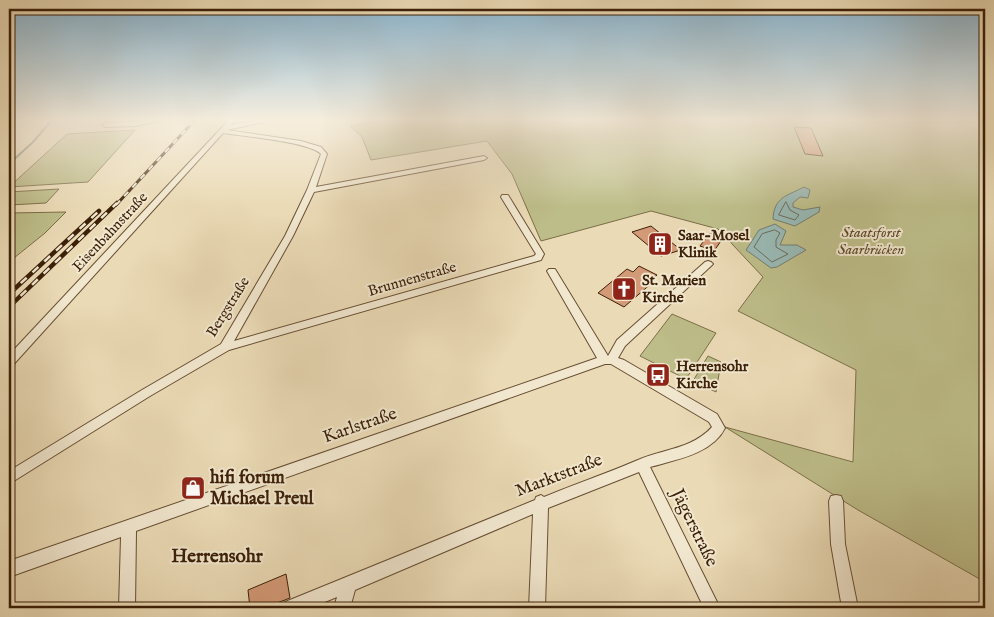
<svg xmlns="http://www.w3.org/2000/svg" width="994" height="617" font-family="'IM FELL English',serif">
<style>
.green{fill:#bdbd89;stroke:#7c6e48}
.water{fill:#99b9b4;stroke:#747c6f}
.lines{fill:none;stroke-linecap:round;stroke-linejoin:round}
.shore{stroke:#6a6c5e;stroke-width:1}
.stream{stroke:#747c6f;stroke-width:2}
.building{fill:#d39a77;stroke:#3c2008}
.street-casing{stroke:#684e33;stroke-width:2}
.street{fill:#f1e7cf;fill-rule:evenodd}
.rail-far1-casing{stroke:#3c2008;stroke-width:3}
.rail-casing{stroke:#3c2008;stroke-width:4.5}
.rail-far1{stroke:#f1e7cf;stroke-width:2;stroke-dasharray:6;stroke-linecap:butt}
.rail{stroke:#f1e7cf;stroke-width:2.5;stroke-dasharray:8;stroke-linecap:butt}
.labels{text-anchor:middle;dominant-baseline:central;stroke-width:4;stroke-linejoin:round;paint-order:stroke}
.street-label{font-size:15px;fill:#3c2008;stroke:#f1e7cf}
.park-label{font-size:15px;font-style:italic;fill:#5c4728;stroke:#f1e7cf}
.poi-label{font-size:15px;font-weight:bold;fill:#3c2008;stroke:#f1e7cf;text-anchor:start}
.near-street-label{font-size:18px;fill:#3c2008;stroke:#f1e7cf}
.near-poi-label{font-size:18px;font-weight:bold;fill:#3c2008;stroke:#f1e7cf;text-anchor:start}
.near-neighbourhood-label{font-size:19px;font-weight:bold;fill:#3c2008;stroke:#f1e7cf}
</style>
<rect width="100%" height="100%" fill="#eadab5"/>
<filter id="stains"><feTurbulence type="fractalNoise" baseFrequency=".004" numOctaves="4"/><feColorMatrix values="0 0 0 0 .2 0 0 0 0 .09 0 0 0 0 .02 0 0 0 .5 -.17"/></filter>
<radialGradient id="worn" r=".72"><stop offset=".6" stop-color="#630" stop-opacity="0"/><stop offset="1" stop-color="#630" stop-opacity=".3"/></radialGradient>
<path class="green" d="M377,121L985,122V582L858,510L725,427L853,462L856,370L738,311L763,277L718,229L651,211L541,241L512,174L487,141L371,160L362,137L350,126Z
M135,130L88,182L9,187L67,134Z
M59,189L46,203L9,205V192Z
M66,212L45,233L9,262V213Z
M672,314L716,333L686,379L640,356Z
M708,356L721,362L716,392L693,381Z"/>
<path class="water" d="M804,187L810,190L808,198L800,197L793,203V207L803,210L820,207L819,212L795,226L773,219C774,197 787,196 804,187Z
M775,224L786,231L780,245H797L806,250L777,267L771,268L746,250L759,230Z"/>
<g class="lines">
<path class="shore" d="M786,202L790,210L799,215L795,220L779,215Z
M775,230L780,233L776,240V247L788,254L772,262L754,247L762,234Z"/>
<path class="stream" d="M9,164L33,142L51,121"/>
</g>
<path class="building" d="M794,127L811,128L823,156L805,154Z
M651,226L681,250L661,256L632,232Z
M710,233L723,238L714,251L700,246Z
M639,266L657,275L650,281L653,282L624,307L598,293L627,269L633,272Z
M286,574L290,598L264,608H250L248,590Z"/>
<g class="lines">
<defs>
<path id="street" d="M144,121H159L136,126L105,127L102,125L105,123Z
M228,121H234L230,125L255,121H268L227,130L301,141L321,147L327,154L316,187L484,156L487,158L484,160L314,192L293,236L234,341L534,256L536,254L501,197L502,195H508L544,254L541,260L229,350L150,396L9,484V471L142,390L221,344L285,236L307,190L321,154C310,142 242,136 223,133L13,365L9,366V355Z
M708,261L711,262L713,264L711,266L625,346L618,358L624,360L717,414L725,428C712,454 675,460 650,467L720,608H704L639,472L548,508L545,608H529L533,514L355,590L350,608H334L337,597L310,608H283L285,602L535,500L536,497L541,495L544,497C575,484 608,473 638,460C663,449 692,449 712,427L709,422L611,364H605L136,531L135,608H119L121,537L9,577V561L597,358L547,271L549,269H555L608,356L617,340L705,262Z
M836,495L841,496L843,501L845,544L858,608H842L831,544L829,501L831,496Z"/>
</defs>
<use href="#street" class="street-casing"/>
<use href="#street" class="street"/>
<defs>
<path id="rail-far1" d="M116,205L194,121"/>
<path id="rail" d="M9,294L99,211
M9,307L117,203"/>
</defs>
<use href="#rail-far1" class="rail-far1-casing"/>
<use href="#rail" class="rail-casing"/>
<use href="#rail-far1" class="rail-far1"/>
<use href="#rail" class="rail"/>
</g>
<linearGradient id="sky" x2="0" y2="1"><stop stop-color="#88b6d3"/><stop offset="0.58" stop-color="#f6eede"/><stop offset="1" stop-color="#f6eede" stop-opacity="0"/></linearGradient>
<rect width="994" height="207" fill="url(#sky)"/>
<defs>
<symbol id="building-square" viewBox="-11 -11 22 22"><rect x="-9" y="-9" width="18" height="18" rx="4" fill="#8f2418" stroke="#f1e7cf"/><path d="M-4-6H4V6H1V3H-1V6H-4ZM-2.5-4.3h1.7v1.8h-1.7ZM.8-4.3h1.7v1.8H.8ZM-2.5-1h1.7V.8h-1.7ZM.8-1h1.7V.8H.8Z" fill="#fff"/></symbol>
<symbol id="church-square" viewBox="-11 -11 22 22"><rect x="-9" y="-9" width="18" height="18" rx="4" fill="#8f2418" stroke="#f1e7cf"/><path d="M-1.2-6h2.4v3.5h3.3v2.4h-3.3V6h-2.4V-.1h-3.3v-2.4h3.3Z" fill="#fff"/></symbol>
<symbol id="bus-square" viewBox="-11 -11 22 22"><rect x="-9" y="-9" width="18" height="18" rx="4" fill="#8f2418" stroke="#f1e7cf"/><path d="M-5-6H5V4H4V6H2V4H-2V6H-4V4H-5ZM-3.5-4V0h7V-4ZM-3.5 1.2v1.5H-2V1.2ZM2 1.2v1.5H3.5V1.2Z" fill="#fff"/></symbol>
<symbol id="shop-square" viewBox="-11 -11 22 22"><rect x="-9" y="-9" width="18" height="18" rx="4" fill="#8f2418" stroke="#f1e7cf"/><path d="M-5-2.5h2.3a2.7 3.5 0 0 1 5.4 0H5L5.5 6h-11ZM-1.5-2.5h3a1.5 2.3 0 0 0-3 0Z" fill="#fff"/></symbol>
</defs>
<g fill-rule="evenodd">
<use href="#building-square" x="646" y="230" width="28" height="28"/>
<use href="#church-square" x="610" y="275" width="28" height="28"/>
<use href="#bus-square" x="644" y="361" width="28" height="28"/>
<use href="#shop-square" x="179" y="474" width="28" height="28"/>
</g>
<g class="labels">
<g class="street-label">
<text transform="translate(110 232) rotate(-47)">Eisenbahnstraße</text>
<text transform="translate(412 279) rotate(-16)">Brunnenstraße</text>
<text transform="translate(228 307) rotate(-58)">Bergstraße</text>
</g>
<g class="park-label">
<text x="871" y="232">Staatsforst<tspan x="871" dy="17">Saarbrücken</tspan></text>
</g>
<g class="poi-label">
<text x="678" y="235">Saar-Mosel<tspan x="678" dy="17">Klinik</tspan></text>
<text x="642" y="280">St. Marien<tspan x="642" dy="17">Kirche</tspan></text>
<text x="676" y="366">Herrensohr<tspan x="676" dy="17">Kirche</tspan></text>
</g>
<g class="near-street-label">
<text transform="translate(360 426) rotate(-19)">Karlstraße</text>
<text transform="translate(559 476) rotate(-21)">Marktstraße</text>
<text transform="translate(694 528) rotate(64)">Jägerstraße</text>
</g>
<g class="near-poi-label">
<text x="210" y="478">hifi forum<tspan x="210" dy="21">Michael Preul</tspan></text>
</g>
<g class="near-neighbourhood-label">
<text x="217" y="557">Herrensohr</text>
</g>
</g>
<rect width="994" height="617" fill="none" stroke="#eadab5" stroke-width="30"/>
<rect x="10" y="10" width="974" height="597" fill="none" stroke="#3c2008" stroke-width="2.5"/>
<rect x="15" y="15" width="964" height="587" fill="none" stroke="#3c2008"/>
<rect width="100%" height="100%" filter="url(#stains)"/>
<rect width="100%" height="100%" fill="url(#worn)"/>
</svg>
